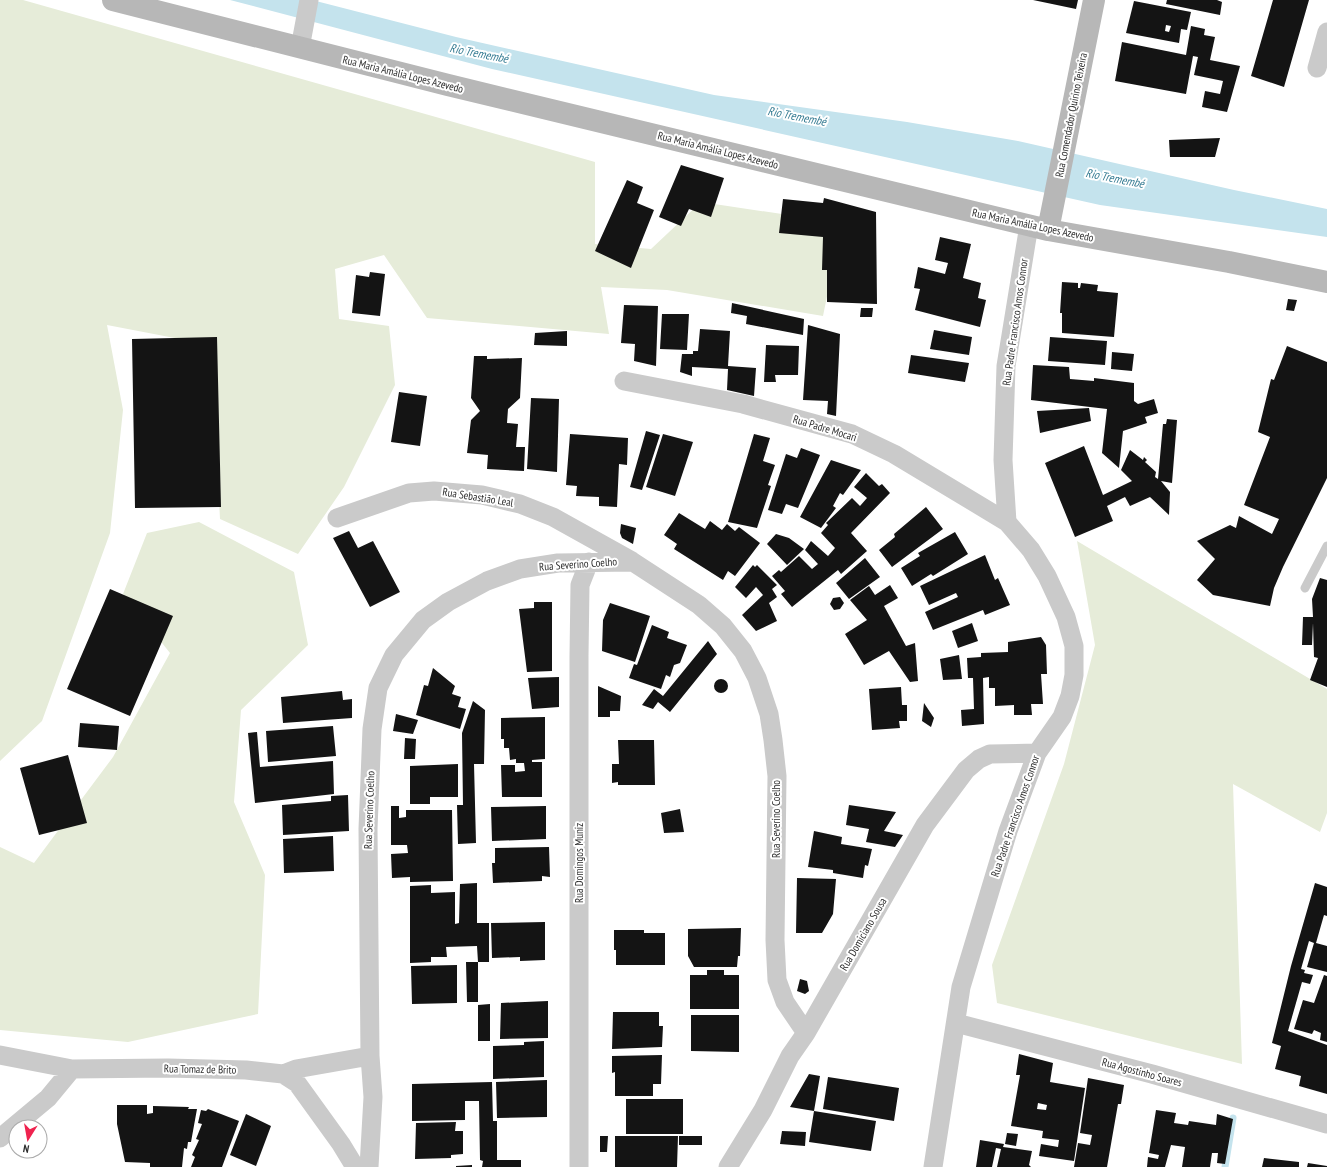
<svg xmlns="http://www.w3.org/2000/svg" width="1327" height="1167" font-family="'PT Sans Narrow',sans-serif">
<style>
.green{fill:#e6ecd9}
.water{fill:#c4e3ed}
.lines{fill:none;stroke-linecap:round;stroke-linejoin:round}
.stream{stroke:#c4e3ed;stroke-width:7}
.building{fill:#141414;fill-rule:evenodd}
.lane{stroke:#cacaca;stroke-width:9}
.street{stroke:#cacaca;stroke-width:19}
.secondary{stroke:#b7b7b7;stroke-width:22}
.labels{text-anchor:middle;dominant-baseline:central;stroke-width:4;stroke-linejoin:round;paint-order:stroke}
.street-label{font-size:11px;fill:#2d2d2d;stroke:#fff}
.water-label{font-size:12px;font-style:italic;fill:#367c93;stroke:#fff}
</style>
<rect width="100%" height="100%" fill="#fff"/>
<path class="green" d="M0,0H23L595,162V244L651,249L701,202L842,223L823,316L667,290L601,287L609,334L427,318L384,255L335,269L339,319L389,326L395,385L344,487L298,554L220,519L211,345L107,325L123,410L110,533L42,721L0,761Z
M199,522L294,572L308,645L241,710L234,802L265,875L258,1014L128,1042L0,1030V847L34,863L113,757L170,653L123,594L147,533Z
M1077,541L1327,689V813L1320,832L1233,784L1242,1064L997,1003L992,965L1064,764L1095,645Z"/>
<path class="water" d="M230,0H312L456,37L714,95L907,122L1018,141L1234,190L1327,209V237L1100,205L492,69Z"/>
<g class="lines">
<path class="stream" d="M1225,1167L1233,1118"/>
</g>
<path class="building" d="M1033,0H1078L1076,9Z
M1167,0H1217L1222,2L1220,15L1166,4Z
M1273,0H1309L1284,87L1251,76Z
M1134,1L1191,12L1187,30L1181,29L1179,43L1126,33ZM1166,25L1171,26L1169,32L1165,31Z
M1191,26L1205,29L1204,35L1215,37L1210,60L1240,66L1227,112L1202,107L1205,91L1220,94L1223,81L1194,75L1198,57L1193,56L1186,94L1115,81L1122,42L1186,55Z
M1220,138L1215,157H1170L1169,140Z
M681,165L724,178L711,217L689,209L681,226L659,217Z
M627,180L643,187L637,203L654,210L631,268L595,251Z
M824,198L876,212L877,304L827,302V270H822L823,237L779,233L783,199L823,203Z
M940,237L971,244L963,278L981,283L978,298L986,300L980,327L915,310L920,289L914,288L918,267L945,274L948,263L935,260Z
M370,272L385,274L380,316L352,313L356,275L369,277Z
M1062,282L1078,283V288H1080L1081,283L1098,285L1097,291L1118,293L1114,337L1062,333V313H1060Z
M1288,299L1297,300L1294,311L1286,310Z
M732,303L804,319L803,335L746,324L747,316L731,313Z
M624,305L658,306L656,366L634,361L635,344L621,343Z
M861,308H873L872,317H860Z
M662,314H689L687,350L660,349Z
M808,325L840,334L836,416L827,414L828,401L803,400Z
M700,329L730,331L728,366L756,368L754,396L727,390L728,369L692,367V376L680,372L682,354H693V351H698Z
M934,330L972,337L969,355L930,349Z
M567,331V346L534,345L535,333Z
M217,337L221,507L135,508L132,339Z
M1050,337L1107,341L1105,365L1048,361Z
M766,345L799,346L798,375H775L776,382H764Z
M1287,346L1327,362V478L1283,567L1274,588L1270,606L1213,595L1197,580L1215,559L1197,541L1230,525L1236,528L1239,516L1272,534L1279,519L1244,505L1270,437L1258,432L1271,379L1274,380Z
M1112,352L1134,354L1132,371L1111,369Z
M911,355L969,363L965,382L908,373Z
M474,356H487V359L522,358L520,398L508,409L507,423L518,424L516,447H525L524,471L487,469L488,455L467,453L471,420L480,411L471,398Z
M1033,365L1069,367L1070,379L1094,381V378L1134,383V401L1138,404L1154,399L1158,413L1145,417L1147,423L1123,431L1119,468L1102,453L1107,409L1031,400Z
M399,392L427,396L420,446L391,442Z
M531,398L559,399L557,472L527,469Z
M1089,408L1091,421L1040,433L1037,411Z
M1167,419L1177,420L1172,483L1161,481L1170,492L1169,515L1150,497L1130,506L1125,497L1107,506L1113,521L1075,537L1045,463L1084,446L1103,495L1132,481L1121,470L1130,450L1143,460L1144,457L1147,460L1145,462L1156,472L1155,477L1158,479L1163,424H1166Z
M646,431L660,435L642,490L630,487Z
M570,434L628,438L627,465L619,464L617,507L599,506V497L576,496L577,486L566,485Z
M663,434L693,442L675,496L646,487Z
M754,434L770,438L763,461L775,465L768,485L771,486L757,528L728,522Z
M801,448L820,455L798,508L786,504L782,514L768,510L786,454L797,458Z
M831,460L861,470L843,495L840,493L833,506L836,508L821,528L800,517Z
M866,473L879,486L882,484L890,493L851,533L867,551L841,574L838,570L792,607L781,594L785,591L772,576L779,570L781,572L799,556L812,569L818,564L805,550L811,541L828,556L835,548L821,533L828,525L826,523L852,498L860,506L867,498L854,487Z
M926,507L943,529L892,567L879,550L895,537L894,534Z
M679,513L705,529L710,521L722,530L727,524L735,531L739,527L760,543L735,576L728,571L723,580L674,549L677,544L664,535Z
M621,524L636,528L633,544L622,538L620,533Z
M349,531L358,548L373,541L400,592L370,607L333,538Z
M955,532L968,554L933,576L931,574L912,586L901,568L920,556L918,553Z
M776,534L789,538L804,549L787,565L767,544Z
M985,555L995,580L998,578L1010,605L985,615L983,610L933,630L925,612L958,597L956,593L929,605L920,586Z
M865,558L880,577L849,599L836,583Z
M753,565L755,567L757,565L777,585L772,589L777,597L769,603L777,621L756,631L742,615L763,595L756,587L746,598L735,587Z
M1320,578L1327,580V687L1310,680L1318,658L1314,657L1313,623L1312,645H1302L1303,617H1313L1312,599Z
M890,585L898,598L884,606L906,646L915,643L918,681L910,682L889,651L864,665L845,634L867,620L850,600L869,586L875,595Z
M110,589L173,616L130,716L67,689Z
M840,597L844,603L840,609L834,610L830,604L833,598Z
M534,602H552V671L527,672L519,609L534,608Z
M610,603L650,616L635,662L602,651L603,620Z
M972,623L978,641L958,648L952,631Z
M652,625L669,632L667,638L687,645L680,663L674,665L670,677L666,675L661,689L629,678L634,664L637,665Z
M1041,637L1046,645L1047,674H1041L1043,704H1031L1032,715H1014V705L995,706V688H989V677L983,678L984,724L962,726L961,710L974,709L973,678H968L967,658L981,657V653L1008,652V642Z
M708,641L717,654L670,712L658,702L653,709L642,705L654,689L663,696Z
M959,655L962,679L943,680L940,659Z
M433,668L455,686L452,694L461,697L458,707L466,709L460,729L416,715L424,685L428,686Z
M559,677V707L532,709L528,678Z
M714 686a7 7 0 1 1 14 0a7 7 0 1 1-14 0Z
M598,686L621,696L620,711H610V717H598Z
M901,687L902,705H907V721H899L900,728L872,730L869,689Z
M342,691L343,700L352,699V718L283,723L281,697Z
M473,701L485,710L484,764H474L476,843L458,844L457,805H463L462,733Z
M924,703L934,718L931,727L922,721Z
M396,714L418,720L413,734L393,731Z
M545,717V759L532,760V762H542V797H502L501,765H515V772L525,771L524,763H516V759L510,760L509,748H504V739H501V718Z
M80,723L119,726L117,750L78,747Z
M333,726L336,756L268,762L266,731Z
M257,732L260,767L333,761L334,794L255,803L248,733Z
M405,738L416,739L415,759H404Z
M618,740H654L655,785H618V782L612,783V764H619Z
M68,755L87,823L39,835L20,768Z
M458,764V797H430V804H410V766Z
M348,795L349,831L283,835L282,805L331,801V796Z
M849,805L896,812L884,831L903,835L895,847L866,842L869,829L846,825Z
M391,806H399V818L406,817V810H452L453,881L410,882V877L392,878L391,854L408,853L407,845H391Z
M546,806V839L492,841L491,807Z
M680,809L684,832L664,833L661,813Z
M814,831L842,837L841,844L872,849L868,866L865,865L863,878L833,873V870L808,867Z
M333,836L334,871L284,873L283,839Z
M549,847L550,877L542,876V881L493,883L492,863H495V848Z
M797,878L836,879L833,914L822,933H796Z
M477,883V923H489V962H478L477,946L446,947L447,957H431V962L410,963V886L431,885V893L455,892V924L459,923L460,884Z
M1315,883L1327,887V916L1324,915L1316,943L1327,946V972L1307,967L1314,943L1309,941L1301,969L1305,970L1304,973L1313,975L1310,984L1302,982L1288,1031L1327,1045V1094L1299,1086L1301,1076L1275,1069L1281,1046L1272,1043L1291,966Z
M545,922V960L520,961V957L492,958L491,923Z
M741,928L740,956H738L737,967H694L688,956V929Z
M614,930H644V933H665V965H616V950H614Z
M466,962H478V1002H467Z
M457,965V1003L412,1004L411,966Z
M707,970H724V975H739V1009H690V975H707Z
M1324,975L1327,976V1042L1320,1040L1321,1033L1314,1030L1312,1034L1294,1029L1303,1000L1314,1003Z
M800,979L807,981L809,991L805,994L797,991Z
M548,1001V1038L500,1039L501,1003Z
M490,1004V1041H478V1005Z
M613,1012H659V1026H663L662,1047L612,1049Z
M691,1015H739V1052L691,1051Z
M544,1041V1077L493,1079V1046L524,1045V1042Z
M1019,1054L1053,1063L1050,1082L1085,1088L1074,1161L1039,1156L1041,1144L1058,1147L1059,1140L1042,1138L1043,1131L1011,1126L1020,1075H1016ZM1038,1103L1047,1105L1046,1110L1037,1109Z
M662,1055L661,1084H653V1096H615V1072L612,1073V1056Z
M809,1074L820,1076L814,1111L790,1107Z
M828,1077L899,1088L894,1121L823,1109Z
M1088,1078L1124,1085L1121,1104H1118L1107,1167H1074L1078,1143L1090,1145L1092,1135L1080,1133Z
M547,1080V1117L497,1118L496,1082Z
M492,1082L493,1121H497V1160H521V1167H482L483,1161L480,1160L479,1101H465V1120L412,1121V1084Z
M626,1099H683V1134H626Z
M117,1105H147V1114L153,1113V1106L189,1107L188,1109H197L191,1142H188L187,1149L184,1148L182,1167H150V1163L125,1162L117,1124Z
M208,1109L239,1121L222,1167H191L195,1157L192,1155L199,1140L196,1139L202,1124L198,1123L201,1110L206,1111Z
M1156,1110L1176,1113L1174,1123L1188,1125L1189,1121L1216,1125L1217,1114L1233,1119L1225,1164L1217,1163L1218,1153H1212L1210,1167H1182L1185,1147L1171,1145L1165,1167H1147L1148,1157L1158,1159L1159,1155L1149,1153Z
M814,1111L876,1121L871,1151L809,1142Z
M246,1114L271,1126L256,1166L230,1155Z
M456,1122L455,1131H463V1154L451,1155V1158L415,1159L416,1123Z
M782,1131L806,1132L805,1146L780,1144Z
M1007,1133L1018,1134L1016,1146L1005,1144Z
M600,1136H608L607,1152H600Z
M615,1136H678L677,1167H615Z
M679,1136H702V1145H679Z
M980,1140L1004,1144L1003,1147L1032,1151L1029,1165L1031,1167H997L1001,1149L996,1148L992,1167H976Z
M1264,1158L1299,1162V1167H1262Z
M1308,1163L1327,1166V1167H1307Z
M472,1165V1167H456V1166Z"/>
<g class="lines">
<path class="lane" d="M1305,588L1327,546"/>
<path class="street" d="M300,48L309,0
M1317,68L1327,32
M624,381L743,404L852,434L894,454L1007,522
M337,518L409,493L434,491L482,495L520,504L553,517L632,561
M956,1023L1152,1074L1327,1124
M0,1055L72,1069L168,1068L246,1070L283,1074L297,1083L341,1144L355,1167
M283,1074L296,1069L370,1056
M0,1138L48,1098L72,1069
M369,1167L373,1097L370,1056L368,829L372,729L378,688L394,655L423,620L448,602L487,581L520,569L558,563L633,562L699,605L723,626L743,651L757,678L769,714L773,740L777,776L775,940L777,980L785,1002L806,1033
M579,1167V656L580,585L589,562
M728,1167L763,1110L790,1056L806,1033L925,825L966,770L979,759L990,754L1037,753
M933,1167L961,987L1008,831L1037,753L1062,717L1070,696L1074,675V646L1066,617L1047,576L1031,550L1007,522L1003,460L1006,366L1029,225"/>
<path class="secondary" d="M113,0L448,85L1048,230L1229,262L1327,282
M1048,230L1094,0"/>
</g>
<g class="labels">
<g class="street-label">
<text transform="translate(403 74) rotate(14)">Rua Maria Amália Lopes Azevedo</text>
<text transform="translate(1071 115) rotate(-79)">Rua Comendador Quirino Teixeira</text>
<text transform="translate(718 150) rotate(14)">Rua Maria Amália Lopes Azevedo</text>
<text transform="translate(1033 225) rotate(12)">Rua Maria Amália Lopes Azevedo</text>
<text transform="translate(1015 322) rotate(-82)">Rua Padre Francisco Amos Connor</text>
<text transform="translate(825 428) rotate(17)">Rua Padre Mocari</text>
<text transform="translate(478 497) rotate(9)">Rua Sebastião Leal</text>
<text transform="translate(578 564) rotate(-4)">Rua Severino Coelho</text>
<text transform="translate(369 810) rotate(-88)">Rua Severino Coelho</text>
<text transform="translate(1015 816) rotate(-71)">Rua Padre Francisco Amos Connor</text>
<text transform="translate(776 819) rotate(-90)">Rua Severino Coelho</text>
<text transform="translate(579 863) rotate(-90)">Rua Domingos Muniz</text>
<text transform="translate(863 934) rotate(-60)">Rua Domiciano Sousa</text>
<text transform="translate(200 1069) rotate(1)">Rua Tomaz de Brito</text>
<text transform="translate(1142 1072) rotate(15)">Rua Agostinho Soares</text>
</g>
<g class="water-label">
<text transform="translate(479 53) rotate(11)">Rio Tremembé</text>
<text transform="translate(797 116) rotate(11)">Rio Tremembé</text>
<text transform="translate(1115 178) rotate(11)">Rio Tremembé</text>
</g>
</g>
<g transform="translate(28 1139) rotate(191)"><circle r="19" fill="#ffffff" stroke="#ababab"/>
<path d="M0-3L7 15L0 10L-7 15Z" fill="#ef234f"/>
<text y="-6" font-size="11" font-weight="bold" text-anchor="middle" fill="#2d2d2d">N</text>
</g>
</svg>
